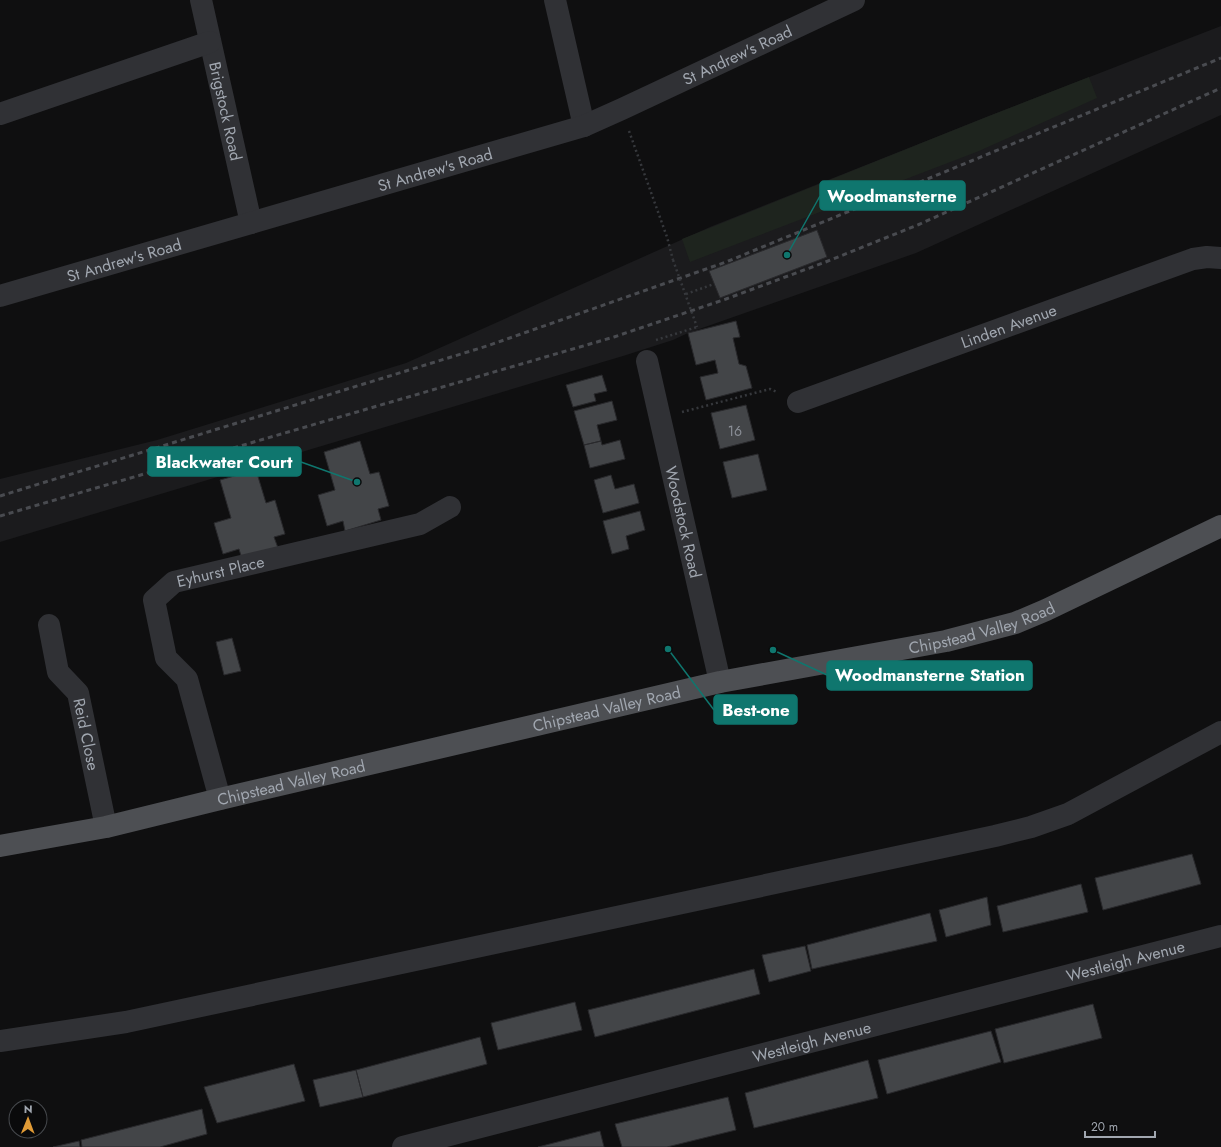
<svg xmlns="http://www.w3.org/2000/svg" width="1221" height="1147" font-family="Jost,sans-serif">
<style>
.built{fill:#1b1b1d}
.green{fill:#1e241e}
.building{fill:#434548;stroke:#29292c}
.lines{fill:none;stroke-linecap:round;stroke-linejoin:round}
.path{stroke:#36383c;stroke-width:2.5;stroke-dasharray:2 3;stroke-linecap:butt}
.minor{stroke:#303135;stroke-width:22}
.major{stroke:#4d4f53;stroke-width:22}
.rail{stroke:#494b50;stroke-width:3;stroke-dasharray:5 4;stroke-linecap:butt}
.path-bridge{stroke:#36383c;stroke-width:2.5;stroke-dasharray:2 3;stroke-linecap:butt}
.labels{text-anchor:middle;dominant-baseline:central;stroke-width:4;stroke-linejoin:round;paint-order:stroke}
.number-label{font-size:14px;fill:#8a8e96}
.street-label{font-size:16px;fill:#a1a7b0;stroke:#0a0a0b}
.leader{fill:none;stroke:#0f766e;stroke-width:1.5}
.callout-dot{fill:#0f766e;stroke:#0a0a0b;stroke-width:1.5}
.callout{fill:#0f766e;stroke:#0f766e;stroke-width:1.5}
.callout-label{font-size:17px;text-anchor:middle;font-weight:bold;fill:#fff}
</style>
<rect width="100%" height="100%" fill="#0f0f10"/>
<path class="built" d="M1221,26V115L916,253L688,333L673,340L623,356L0,542V479L157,440L406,363L710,227L989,116Z"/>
<path class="green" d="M1089,77L1097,98L979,151L690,262L682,239L989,116Z"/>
<path class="building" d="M817,230L827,257L720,298L709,271Z
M736,321L740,337L733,338L739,364L746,366L752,388L706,400L700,377L718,373L715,360L696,365L688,333Z
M602,375L607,391L594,394L596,401L573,407L566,385Z
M612,401L617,420L597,425L601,441L584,445L574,411Z
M746,405L755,440L720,449L711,413Z
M620,440L625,459L590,468L584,445L601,441L602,445Z
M360,441L370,474L379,472L389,506L378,509L381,520L345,531L343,521L327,526L318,495L335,490L324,452Z
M758,454L767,490L732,498L723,462Z
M256,470L266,503L275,500L285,534L274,537L278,548L242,559L239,549L223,554L214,523L231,518L220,480Z
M611,475L615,489L634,484L639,503L603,513L594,480Z
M640,511L645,530L626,536L629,549L612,554L603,521Z
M232,638L241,671L224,675L216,642Z
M1192,854L1201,884L1103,910L1095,878Z
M1081,884L1088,912L1003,932L997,906Z
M987,897L991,925L946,937L939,910Z
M930,913L937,941L812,969L807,945Z
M805,946L811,971L769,982L762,955Z
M754,969L760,994L595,1037L588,1010Z
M575,1002L582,1030L498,1050L491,1023Z
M1093,1004L1102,1038L1004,1063L995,1029Z
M991,1031L1001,1062L887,1094L878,1060Z
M480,1037L487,1064L363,1097L356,1070Z
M868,1060L878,1098L754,1128L745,1093Z
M294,1064L305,1101L217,1123L204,1087Z
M356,1070L363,1097L320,1107L313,1080Z
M728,1097L736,1130L667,1147H622L615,1124Z
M202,1109L207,1134L160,1147H82L81,1140Z
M600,1131L604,1147H538Z
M79,1141L80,1147H53Z"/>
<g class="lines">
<path class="path" d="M629,131L667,237L673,260
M686,294L714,284
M656,340L697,327
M682,412L770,389L777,392"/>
<g class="minor">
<path id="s1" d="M201,0L251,223"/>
<path d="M555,0L584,126"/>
<path d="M0,114L210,42"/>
<path id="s2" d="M0,296L584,126L622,109L854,0"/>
<path id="s3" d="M647,361L720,682"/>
<path id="s4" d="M798,402L1193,259L1207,257L1221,258"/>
<path id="s5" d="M49,625L58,672L78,693L106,827"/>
<path id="s6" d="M220,799L187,679L166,658L154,600L174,582L420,524L450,507"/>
<path d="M0,1041L126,1022L995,836L1031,827L1068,814L1221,732"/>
<path id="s7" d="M403,1147L1221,936"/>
</g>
<path class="major" id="s8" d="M0,846L106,827L220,799L720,682L946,641L1015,623L1046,610L1221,526"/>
<path class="rail" d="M0,496L487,346L726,262L1221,58
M0,516L614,337L726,299L823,263L920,224L1221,88"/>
<path class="path-bridge" d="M673,260L697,327"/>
</g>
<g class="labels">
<g class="number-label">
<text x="735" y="431">16</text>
</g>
<g class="street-label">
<text stroke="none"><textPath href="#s2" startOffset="777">St Andrew's Road</textPath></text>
<text stroke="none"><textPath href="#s1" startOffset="114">Brigstock Road</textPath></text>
<text stroke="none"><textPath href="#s2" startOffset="453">St Andrew's Road</textPath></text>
<text stroke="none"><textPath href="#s2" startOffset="129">St Andrew's Road</textPath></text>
<text stroke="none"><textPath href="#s4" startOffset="224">Linden Avenue</textPath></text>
<text stroke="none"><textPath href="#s3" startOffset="165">Woodstock Road</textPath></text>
<text stroke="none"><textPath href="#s6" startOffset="288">Eyhurst Place</textPath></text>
<text stroke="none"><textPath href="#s8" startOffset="1006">Chipstead Valley Road</textPath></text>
<text stroke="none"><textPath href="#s8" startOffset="622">Chipstead Valley Road</textPath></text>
<text stroke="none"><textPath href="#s5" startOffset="119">Reid Close</textPath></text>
<text stroke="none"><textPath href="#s8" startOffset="298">Chipstead Valley Road</textPath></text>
<text stroke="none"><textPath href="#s7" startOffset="746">Westleigh Avenue</textPath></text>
<text stroke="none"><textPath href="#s7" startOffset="422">Westleigh Avenue</textPath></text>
</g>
</g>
<path class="leader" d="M787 255L820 196M357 482L301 462M773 650L827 675M668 649L714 710"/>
<g class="callout-dot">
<circle cx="787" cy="255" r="4"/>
<circle cx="357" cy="482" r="4"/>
<circle cx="773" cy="650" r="4"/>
<circle cx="668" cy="649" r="4"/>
</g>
<g class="callout">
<rect x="820" y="181" width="145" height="29" rx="4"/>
<rect x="148" y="447" width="153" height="29" rx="4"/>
<rect x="827" y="661" width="205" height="29" rx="4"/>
<rect x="714" y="695" width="83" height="29" rx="4"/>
</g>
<g class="callout-label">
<text x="892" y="202">Woodmansterne</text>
<text x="224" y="468">Blackwater Court</text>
<text x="930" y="681">Woodmansterne Station</text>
<text x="756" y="716">Best-one</text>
</g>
<g transform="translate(28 1119) rotate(1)"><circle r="19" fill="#0a0a0b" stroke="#46494d"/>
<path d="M0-3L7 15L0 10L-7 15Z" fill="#e19b36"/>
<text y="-6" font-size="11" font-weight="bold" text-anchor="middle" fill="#a1a7b0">N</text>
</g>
<path d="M1085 1131v6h70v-6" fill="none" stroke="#a1a7b0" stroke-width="2"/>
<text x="1091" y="1131" font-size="12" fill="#a1a7b0" stroke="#0a0a0b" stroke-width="3" paint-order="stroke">20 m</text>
</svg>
